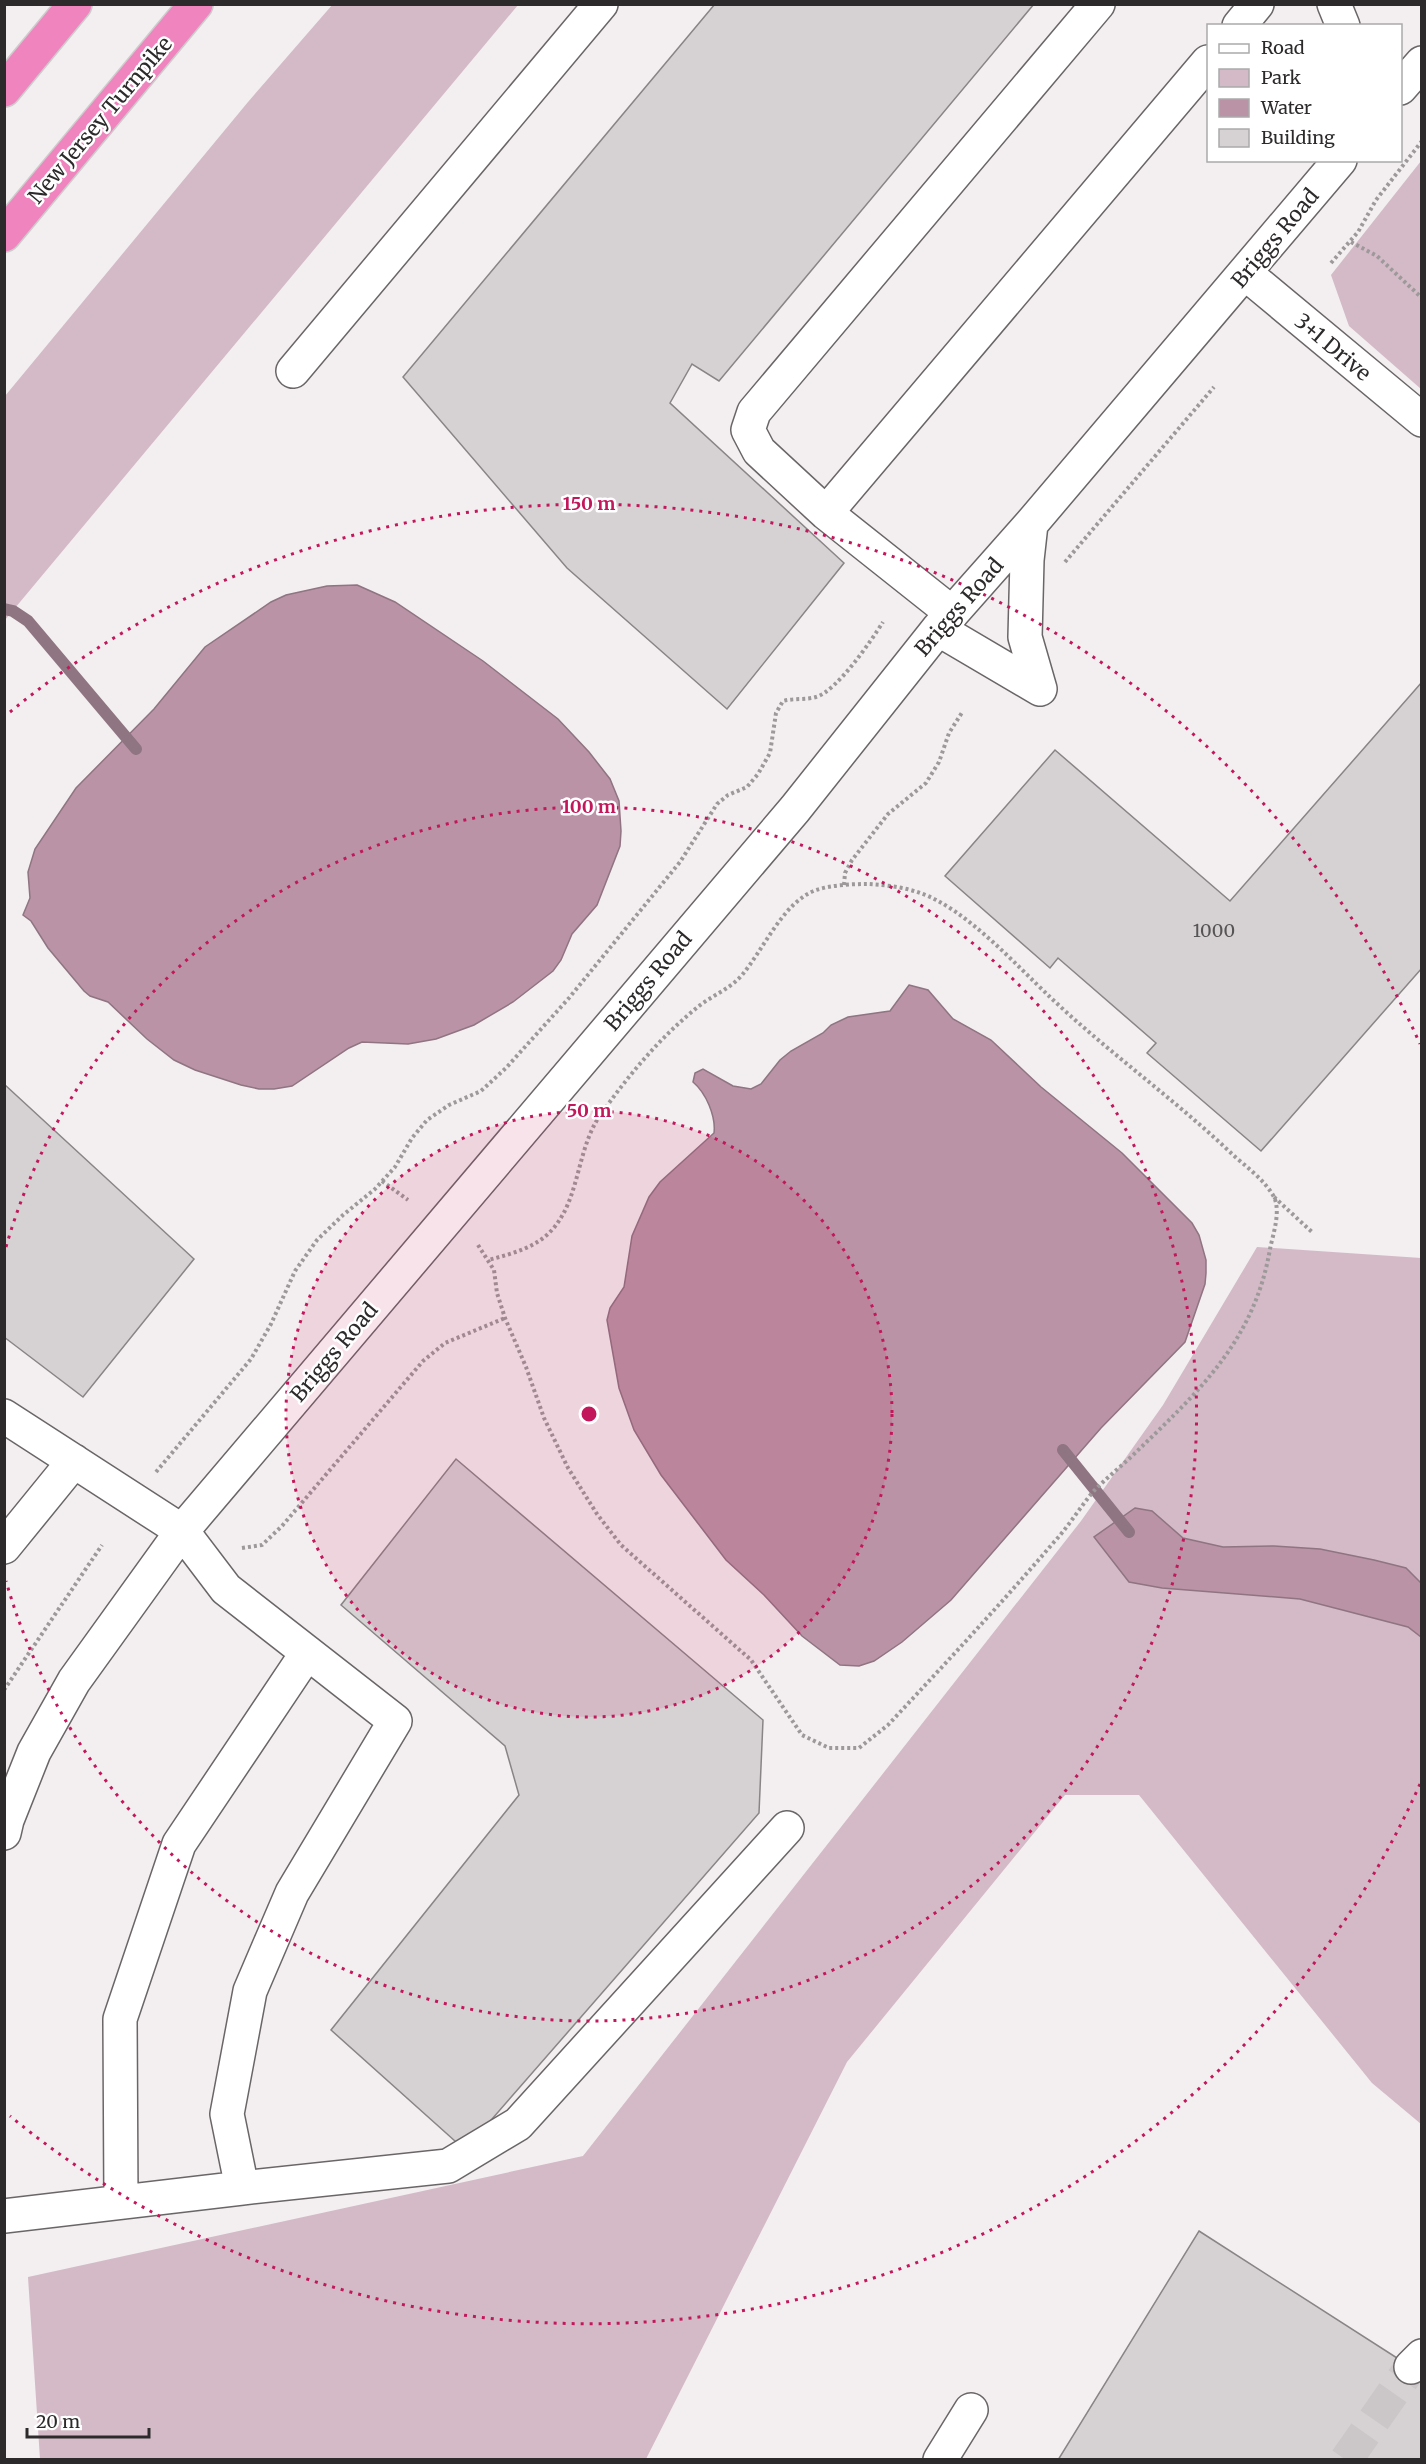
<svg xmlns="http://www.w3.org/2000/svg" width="1426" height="2464" font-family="Merriweather,serif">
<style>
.green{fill:#d3bac6}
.water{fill:#ba94a6;stroke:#8f7481;stroke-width:1.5}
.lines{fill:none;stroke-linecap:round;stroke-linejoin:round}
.stream{stroke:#8f7481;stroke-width:12}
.building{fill:#d6d1d3;stroke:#898486;stroke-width:1.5}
.minor-tunnel{stroke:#cbc7c9;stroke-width:33;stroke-dasharray:33 16;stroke-linecap:butt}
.minor-casing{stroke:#6a6668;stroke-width:36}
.highway-casing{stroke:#ccc;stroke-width:36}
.path{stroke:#9d999a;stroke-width:4;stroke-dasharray:3 3;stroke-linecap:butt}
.minor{stroke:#fff;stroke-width:33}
.highway{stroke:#ef84be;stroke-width:33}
.ring{fill:none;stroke:#c2185b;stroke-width:3;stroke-dasharray:3 6}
.labels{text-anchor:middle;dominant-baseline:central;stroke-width:5;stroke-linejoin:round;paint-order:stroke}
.number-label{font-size:18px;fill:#565455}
.street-label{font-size:21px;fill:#2c2a2b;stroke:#fff}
.centre{fill:#c2185b;stroke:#fff;stroke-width:3}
.ring-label{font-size:18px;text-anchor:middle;font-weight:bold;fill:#c2185b;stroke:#fff;stroke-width:5;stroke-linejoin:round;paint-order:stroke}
</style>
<rect width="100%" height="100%" fill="#f3eef0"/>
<path class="green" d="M333,4L518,5L5,620V396L248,102Z
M1421,161V389L1349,326L1331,275Z
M1257,1247L1421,1258V1583L1406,1568L1374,1560L1320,1549L1274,1546L1223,1547L1183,1538L1152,1511L1162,1588L1300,1599L1408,1627L1421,1637V2124L1372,2083L1139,1795H1065L847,2062L646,2459H40L28,2277L583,2156L1081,1521L1163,1405Z"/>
<path class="water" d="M357,585L395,602L483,661L558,719L589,752L610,779L619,801L621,831L620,846L597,905L572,934L561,960L553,971L513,1002L474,1025L436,1039L408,1044L362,1042L349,1048L292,1086L274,1089H259L241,1085L195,1070L174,1060L147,1039L108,1002L90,996L84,991L48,948L31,921L23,915L30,898L28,872L35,849L76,788L154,709L205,647L271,602L286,595L327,586Z
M909,985L928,990L953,1019L991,1040L1041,1087L1122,1153L1192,1223L1199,1235L1206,1260V1273L1205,1284L1185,1342L1101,1428L951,1600L902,1642L874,1661L859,1666L840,1665L802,1636L764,1595L726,1560L661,1475L634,1430L619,1388L607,1320L610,1308L624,1287L632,1236L649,1197L660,1182L714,1133C716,1116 706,1093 693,1082L695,1073L703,1069L733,1086L751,1089L761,1084L780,1060L791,1051L823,1033L831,1025L848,1017L890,1011Z
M1135,1508L1152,1511L1183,1538L1223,1547L1274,1546L1320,1549L1374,1560L1406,1568L1421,1583V1637L1408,1627L1300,1599L1162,1588L1129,1582L1094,1537Z"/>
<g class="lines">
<path class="stream" d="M4,609L13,611L28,621L136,749
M1063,1450L1129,1532"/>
</g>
<path class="building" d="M715,4H1034L719,381L692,364L670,403L844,563L727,709L567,568L403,377Z
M1422,682V968L1261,1151L1147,1053L1156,1043L1058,958L1050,968L945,876L1055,750L1230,901Z
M4,1084L194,1259L83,1397L4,1337Z
M456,1459L763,1720L759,1813L465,2150L331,2030L519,1795L505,1746L341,1605Z
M1199,2231L1422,2374V2460H1058Z"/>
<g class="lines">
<path class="minor-tunnel" d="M1346,2460L1411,2367"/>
<defs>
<path id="minor" d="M1334,4L1343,26
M1239,26L1257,4
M1400,88L1422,63
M1245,273L1422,420
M293,371L601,4
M826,513L1208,62
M1031,524L1027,560L1025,637L1040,689
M952,613L826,513L759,451L748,430L754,412L1098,4
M938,629L1040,689
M4,1416L182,1531L226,1589L395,1721L292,1893L250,1991L227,2114L242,2188L4,2216
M4,1547L74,1461
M4,1833L7,1820L34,1752L74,1681L182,1531L795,809L938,629L1031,524L1340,160
M242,2188L448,2166L518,2124L787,1828
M121,2202L120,2019L179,1844L307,1653
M1411,2367L1422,2356
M940,2460L971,2410"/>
<path id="highway" d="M4,90L75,4
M4,235L196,4"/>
</defs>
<use href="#minor" class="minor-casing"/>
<use href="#highway" class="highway-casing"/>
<path class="path" d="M1351,242L1377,256L1422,298
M1331,263L1358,232L1376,200L1422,141
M1065,562L1214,387
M844,885L845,873L852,860L888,814L926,783L939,762L949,733L963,711
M382,1181L408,1200
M1274,1197L1313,1233
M478,1245L494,1270L497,1293L505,1318L526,1367L544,1418L568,1468L597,1514L621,1545L751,1660L802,1735L829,1748H859L888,1725C944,1665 1000,1605 1054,1542C1068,1527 1079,1509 1092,1493C1104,1480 1118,1469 1131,1457C1196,1394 1254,1343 1270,1249C1273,1234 1281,1212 1274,1197C1265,1180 1245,1166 1231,1153C1173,1098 1108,1052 1050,997C1016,965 965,908 920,893C904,887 885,885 868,884C851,884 832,885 816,890C783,902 764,949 742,975C730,989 713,995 699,1006C660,1037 627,1077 599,1117C576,1152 580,1200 551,1231C535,1248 511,1254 488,1260
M156,1472L251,1359L271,1324L295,1271L317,1240L343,1215L375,1189L395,1167L412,1138L427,1120L449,1105L481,1091L506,1068L569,998L680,862L717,804L728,795L747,787L758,774L770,753L776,713L783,701C794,698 806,700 816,697C837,691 871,641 883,622
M242,1548L262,1545L282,1526L423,1361L445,1343L505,1318
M4,1690L102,1545"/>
<use href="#minor" class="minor"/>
<use href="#highway" class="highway"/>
</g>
<circle cx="589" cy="1414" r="303" fill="#c2185b" fill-opacity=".12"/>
<g class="ring">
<circle cx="589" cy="1414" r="303"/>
<path d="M6 1247A607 607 0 1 1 6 1581"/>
<path d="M1420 1784A910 910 0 0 1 10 2116M10 712A910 910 0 0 1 1420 1044"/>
</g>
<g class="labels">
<g class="number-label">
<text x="1214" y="930">1000</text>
</g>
<g class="street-label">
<text transform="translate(100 120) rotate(-50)">New Jersey Turnpike</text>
<text transform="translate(1275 238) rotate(-50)">Briggs Road</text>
<text transform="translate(1333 347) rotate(40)">3+1 Drive</text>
<text transform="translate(959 607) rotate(-49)">Briggs Road</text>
<text transform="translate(648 981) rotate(-50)">Briggs Road</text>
<text transform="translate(334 1352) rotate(-50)">Briggs Road</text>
</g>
</g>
<circle cx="589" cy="1414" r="9" class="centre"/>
<g class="ring-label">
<text x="589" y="510">150 m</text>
<text x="589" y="813">100 m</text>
<text x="589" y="1117">50 m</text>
</g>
<rect width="1426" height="2464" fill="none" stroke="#2c2a2b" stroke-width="12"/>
<rect x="1207" y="24" width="195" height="138" fill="#ffffff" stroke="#abaaaa" stroke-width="1.5"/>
<rect x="1219" y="44" width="30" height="9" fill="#ffffff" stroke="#abaaaa" stroke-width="1.5"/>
<text x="1261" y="54" font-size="18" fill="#2c2a2b">Road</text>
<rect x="1219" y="69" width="30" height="18" fill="#d3bac6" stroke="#abaaaa" stroke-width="1.5"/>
<text x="1261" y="84" font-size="18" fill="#2c2a2b">Park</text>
<rect x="1219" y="99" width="30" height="18" fill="#ba94a6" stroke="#abaaaa" stroke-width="1.5"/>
<text x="1261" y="114" font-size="18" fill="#2c2a2b">Water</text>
<rect x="1219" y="129" width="30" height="18" fill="#d6d1d3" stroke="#abaaaa" stroke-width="1.5"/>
<text x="1261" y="144" font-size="18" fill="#2c2a2b">Building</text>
<path d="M27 2428v9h122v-9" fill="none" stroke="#2c2a2b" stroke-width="3"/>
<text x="36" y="2428" font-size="18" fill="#2c2a2b" stroke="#ffffff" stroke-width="4.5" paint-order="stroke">20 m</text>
</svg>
